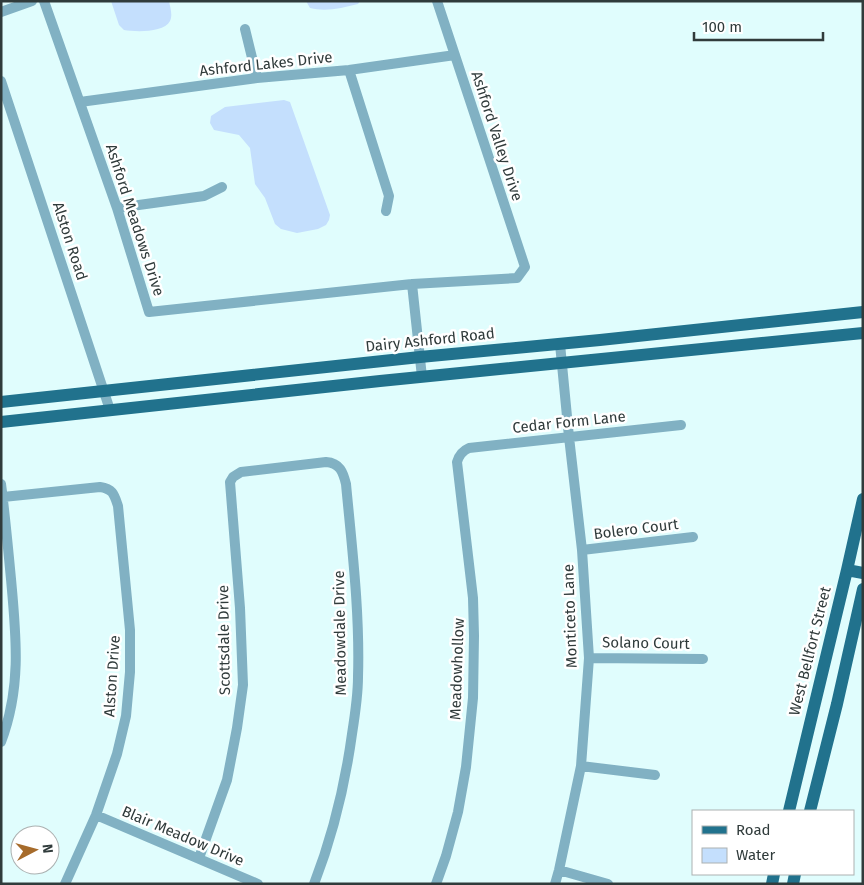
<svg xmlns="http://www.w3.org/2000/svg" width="864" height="885" font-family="'Fira Sans',sans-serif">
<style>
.water{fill:#c4dffd}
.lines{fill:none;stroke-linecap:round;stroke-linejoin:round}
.minor{stroke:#81b1c3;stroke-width:10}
.major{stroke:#21728d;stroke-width:12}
.labels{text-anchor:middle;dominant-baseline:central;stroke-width:5;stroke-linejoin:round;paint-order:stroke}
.street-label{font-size:15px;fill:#303b3b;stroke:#fff}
</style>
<rect width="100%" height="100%" fill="#e0fdfd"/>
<path class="water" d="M111,1H169C170,7 173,15 170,21C164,33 135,32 124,30L119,25Z
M306,1H360L358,4C342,8 326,12 310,8Z
M284,100L290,102L330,215L329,220L326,225L318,229L297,233L281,229L275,224L265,198L255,184L250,148L239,135L214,130L210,123L211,116L225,107Z"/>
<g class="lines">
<path class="minor" d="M44,1L117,208L149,312L412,284L517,278L525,267L437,1
M1,12L32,1
M245,29L257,78
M349,70L389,196L386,211
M1,81L110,410
M80,102L257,78L349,70L455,55
M117,208L204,196L222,187
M412,284L422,377
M1,484C5,515 8,547 11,579C16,635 22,687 1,742
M3,497L100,487C113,489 114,494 118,506L130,630V672L126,716L117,754L96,815L65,884
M582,550L693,537
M589,658L703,659
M581,766L655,775
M96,815L258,884
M199,858L227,780L237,728L243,685L240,608L230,482L233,477L241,472L326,462C340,463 343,472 346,484C352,548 360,613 358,677C358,696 355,715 352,734C345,785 333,835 314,884
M559,870L608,884
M436,884L446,856L458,812L466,767L473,698L474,636L473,598L457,462C459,455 462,451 469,448L681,425
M555,884L559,870L581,766L589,658L582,550L569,437L560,344"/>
<path class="major" d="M1,402L420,357L600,340L863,312
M1,422L380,381L863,333
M847,570L863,573
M789,811L847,570L863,499
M810,811L837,704L863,589
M772,884L774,874
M793,884L795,874"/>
</g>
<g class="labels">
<g class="street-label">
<text transform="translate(266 64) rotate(-6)">Ashford Lakes Drive</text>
<text transform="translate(497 136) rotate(72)">Ashford Valley Drive</text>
<text transform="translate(135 220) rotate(72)">Ashford Meadows Drive</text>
<text transform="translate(70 241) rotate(72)">Alston Road</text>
<text transform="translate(430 340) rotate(-6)">Dairy Ashford Road</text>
<text transform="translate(569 422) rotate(-6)">Cedar Form Lane</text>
<text transform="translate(636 529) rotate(-7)">Bolero Court</text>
<text transform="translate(570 616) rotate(-92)">Monticeto Lane</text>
<text transform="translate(340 633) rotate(-91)">Meadowdale Drive</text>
<text transform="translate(224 640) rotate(-91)">Scottsdale Drive</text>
<text transform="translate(646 643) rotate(1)">Solano Court</text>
<text transform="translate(810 651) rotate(-76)">West Bellfort Street</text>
<text transform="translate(457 669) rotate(-88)">Meadowhollow</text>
<text transform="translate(112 676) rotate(-86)">Alston Drive</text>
<text transform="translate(183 836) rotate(23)">Blair Meadow Drive</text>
</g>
</g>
<rect width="864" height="885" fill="none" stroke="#303b3b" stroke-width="5"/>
<rect x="692" y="810" width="162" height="65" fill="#ffffff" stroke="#acb1b1"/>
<rect x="702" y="826" width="25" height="8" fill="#21728d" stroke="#acb1b1"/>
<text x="736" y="835" font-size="15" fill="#303b3b">Road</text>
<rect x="702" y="848" width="25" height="15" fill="#c4dffd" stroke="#acb1b1"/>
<text x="736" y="860" font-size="15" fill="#303b3b">Water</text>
<g transform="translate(35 850) rotate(84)"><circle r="24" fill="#ffffff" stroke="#acb1b1"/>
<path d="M0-4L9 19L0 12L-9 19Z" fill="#a66b2b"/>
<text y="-8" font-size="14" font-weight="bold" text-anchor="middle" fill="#303b3b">N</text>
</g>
<path d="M694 32v8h129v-8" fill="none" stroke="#303b3b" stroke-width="2.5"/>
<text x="702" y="32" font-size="15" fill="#303b3b" stroke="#ffffff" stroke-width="4" paint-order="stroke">100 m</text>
</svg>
